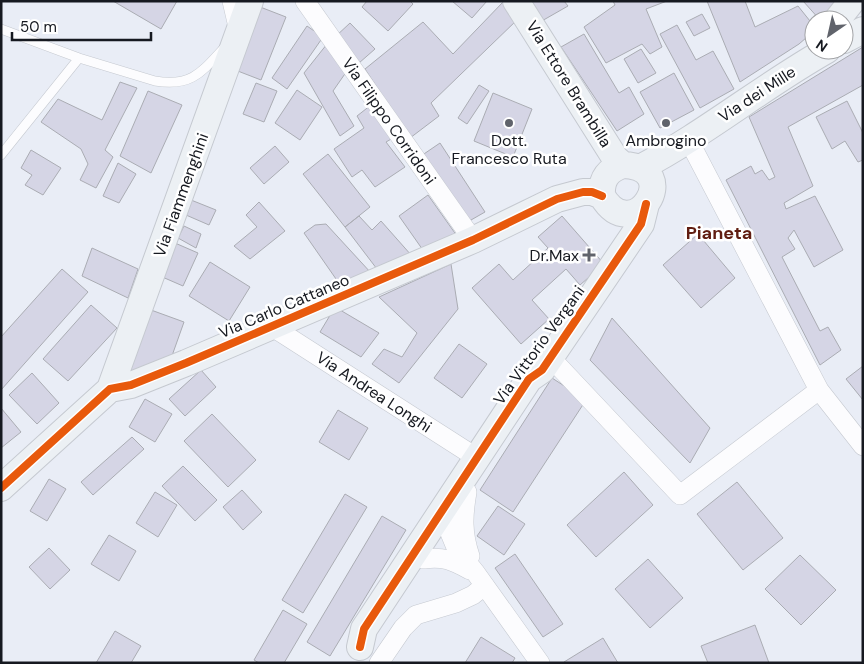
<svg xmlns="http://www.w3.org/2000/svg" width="864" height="664" font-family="'DM Sans',sans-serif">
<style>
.building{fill:#d5d5e5;stroke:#aaacb3}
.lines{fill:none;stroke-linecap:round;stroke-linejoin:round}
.lane-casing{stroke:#c5c9d0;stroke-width:10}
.street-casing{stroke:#c5c9d0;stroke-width:20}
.secondary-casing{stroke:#c5c9d0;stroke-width:28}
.lane{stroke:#fcfcfe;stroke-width:9}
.street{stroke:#fcfcfe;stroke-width:19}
.secondary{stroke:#ecf0f4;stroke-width:26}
.cycleway-casing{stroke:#fff;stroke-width:11}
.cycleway{stroke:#e8590c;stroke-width:8}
.poi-dot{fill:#60636b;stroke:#fff;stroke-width:2}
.labels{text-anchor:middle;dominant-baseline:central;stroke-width:5;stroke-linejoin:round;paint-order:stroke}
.street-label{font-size:16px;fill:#161920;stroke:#fff}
.poi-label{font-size:16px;fill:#161920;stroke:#fff}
.neighbourhood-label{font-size:18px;font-weight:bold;fill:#601d11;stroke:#fff}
</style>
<rect width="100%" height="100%" fill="#e9edf6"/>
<path class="building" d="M113,1H177L161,29Z
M367,1H410L413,4L388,31L362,7Z
M452,1H487L472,18Z
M504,1L518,19L431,103L439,116L410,138L365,69L423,22L453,54Z
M525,1H564L568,6L540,22Z
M613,1H667L646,9L662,47L650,54L642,44L606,63L584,27L615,5Z
M707,1H745L755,27L798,6L814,26V31L799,44L740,82Z
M803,1H841L825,20H820Z
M255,5L286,17L261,80L230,68Z
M702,14L710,28L694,36L686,22Z
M350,23L375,49L359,63L335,37Z
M677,25L696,60L713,51L734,89L700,108L660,34Z
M307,26L323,37L287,89L272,78Z
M584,34L619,93L629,87L644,114L617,131L561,47Z
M327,44L349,68L333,91L354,126L340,136L304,73Z
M863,47V85L788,127L813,186L784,203L786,209L815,196L843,250L814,267L794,230L788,238L795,249L782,257L820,331L828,327L841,350L820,365L726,180L751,166L755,174L762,170L769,180L775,177L749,117Z
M641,49L656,73L638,83L624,59Z
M674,73L694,110L660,128L640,92Z
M120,82L137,88L105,150L113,157L96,188L80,180L88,164L81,149L41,122L58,99L102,120Z
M256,83L277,91L264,122L243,114Z
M479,85L489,91L467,124L458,118Z
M297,90L322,107L300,140L275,123Z
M148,91L182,105L151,173L120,156Z
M493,93L532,109L513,157L474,141Z
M847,101L863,133V160L858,162L845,141L832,149L816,117Z
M371,105L393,138L386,142L405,167L375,187L362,170L352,177L334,149L364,128L357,116Z
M440,143L485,212L464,224L418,158Z
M275,146L289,162L264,184L250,168Z
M31,150L61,168L43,195L25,185L32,175L21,168Z
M328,154L370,207L345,227L303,174Z
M118,163L136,174L119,203L103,196Z
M428,195L457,236L425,253L399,216Z
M191,200L216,210L209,225L186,215Z
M259,202L285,231L250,259L234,246L257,227L246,215Z
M359,216L372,230L381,221L412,256L380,273L345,227Z
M562,216L604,264L580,285L566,269L532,300L549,319L521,344L472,288L499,264L513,280L548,248L538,237Z
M326,224L372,274L343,289L304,233L315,225Z
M184,226L201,234L196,248L178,238Z
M698,234L735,278L701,308L663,265Z
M175,243L198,253L183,286L160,276Z
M92,248L138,269L128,298L82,276Z
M210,262L250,287L229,321L189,296Z
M451,264L458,309L399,383L372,364L384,349L402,357L417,333L379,297Z
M62,269L88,292L1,390V337Z
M91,305L117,328L68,381L43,359Z
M335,307L379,333L361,357L320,332Z
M151,310L184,322L168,367L126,373Z
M612,318L710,428L690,463L590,360Z
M459,344L487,364L462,398L434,378Z
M863,366V400L846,379Z
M201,370L216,387L185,416L169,399Z
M32,373L59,403L37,424L9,395Z
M552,378L586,400L513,512L480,490Z
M145,399L172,414L155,442L129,427Z
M1,408L21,432L1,448Z
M338,410L368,428L349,460L319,442Z
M212,414L256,460L228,487L184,441Z
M132,437L144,449L93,495L81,482Z
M183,466L217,500L195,521L162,486Z
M624,472L653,505L596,557L567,525Z
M49,479L66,489L47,521L30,511Z
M737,482L783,538L743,570L697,514Z
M242,490L262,512L243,530L223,507Z
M155,492L177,505L158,537L136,523Z
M345,494L367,507L303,613L282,600Z
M498,506L525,524L504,555L477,536Z
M382,516L406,530L330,656L307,642Z
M109,535L136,551L119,581L91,564Z
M49,548L70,570L50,589L29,567Z
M515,554L563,624L543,637L495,568Z
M800,555L836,590L801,625L765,589Z
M648,559L683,598L650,628L615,589Z
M283,610L307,624L284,663H259L254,660Z
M755,625L769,663H708L701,646Z
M115,631L141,646L131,663H96Z
M481,637L515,658L512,663H465Z
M603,638L618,663H564V662Z"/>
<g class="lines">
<defs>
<path id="lane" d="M1,29L79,58L155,81C191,87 201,73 224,48
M1,155L79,58"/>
<path id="street" d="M232,1L239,31
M305,1L473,240
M688,139L819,390L863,446
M271,326L477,458
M550,357L680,495L819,390
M467,492C463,515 462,533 470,556
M450,501L448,513L450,533L457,550L475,572L540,663
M424,559C444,556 453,561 470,570
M379,663L403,628L416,615L456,603L473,595L484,586"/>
<path id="secondary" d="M516,1L615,158L623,165
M837,20L852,1
M844,40L863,30
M623,165C686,167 633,249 602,196C601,180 607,170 623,165Z
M640,168C705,134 763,86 827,50
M110,389L250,1
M1,488L110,389L131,385L186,363L473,240L557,199L583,192H592L602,196
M360,647L364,629L529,379L542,370L641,224L646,204"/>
</defs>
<use href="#lane" class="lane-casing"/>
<use href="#street" class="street-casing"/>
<use href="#secondary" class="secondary-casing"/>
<use href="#lane" class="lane"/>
<use href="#street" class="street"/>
<use href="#secondary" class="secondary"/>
<defs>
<path id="cycleway" d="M1,488L110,389L131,385L186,363L473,240L557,199L583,192H592L602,196
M360,647L364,629L529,379L542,370L641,224L646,204"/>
</defs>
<use href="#cycleway" class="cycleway-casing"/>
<use href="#cycleway" class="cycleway"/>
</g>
<g class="poi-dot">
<circle cx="509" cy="123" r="5"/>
<circle cx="666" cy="123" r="5"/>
<path d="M586.5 247.5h5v5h5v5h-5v5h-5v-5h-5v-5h5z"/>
</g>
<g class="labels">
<g class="street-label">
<text transform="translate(569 84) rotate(58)">Via Ettore Brambilla</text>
<text transform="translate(757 94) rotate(-33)">Via dei Mille</text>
<text transform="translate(389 121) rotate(55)">Via Filippo Corridoni</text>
<text transform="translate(181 195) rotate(-70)">Via Fiammenghini</text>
<text transform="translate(284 306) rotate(-23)">Via Carlo Cattaneo</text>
<text transform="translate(539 345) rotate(-54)">Via Vittorio Vergani</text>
<text transform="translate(374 392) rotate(33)">Via Andrea Longhi</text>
</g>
<g class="poi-label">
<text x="509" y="140">Dott.<tspan x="509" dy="18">Francesco Ruta</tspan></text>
<text x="666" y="140">Ambrogino</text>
<text x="579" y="255" text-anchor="end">Dr.Max</text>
</g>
<g class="neighbourhood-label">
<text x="719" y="233">Pianeta</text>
</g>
</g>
<rect width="864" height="664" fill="none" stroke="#161920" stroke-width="5"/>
<g transform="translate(829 35) rotate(214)"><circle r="24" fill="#ffffff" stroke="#a2a3a6"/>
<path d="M0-4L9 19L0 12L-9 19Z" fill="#60636b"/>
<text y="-8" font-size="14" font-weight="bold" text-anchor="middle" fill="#161920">N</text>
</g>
<path d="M12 32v8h139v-8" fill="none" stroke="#161920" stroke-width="2.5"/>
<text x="20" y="32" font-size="15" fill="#161920" stroke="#ffffff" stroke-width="4" paint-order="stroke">50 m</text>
</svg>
